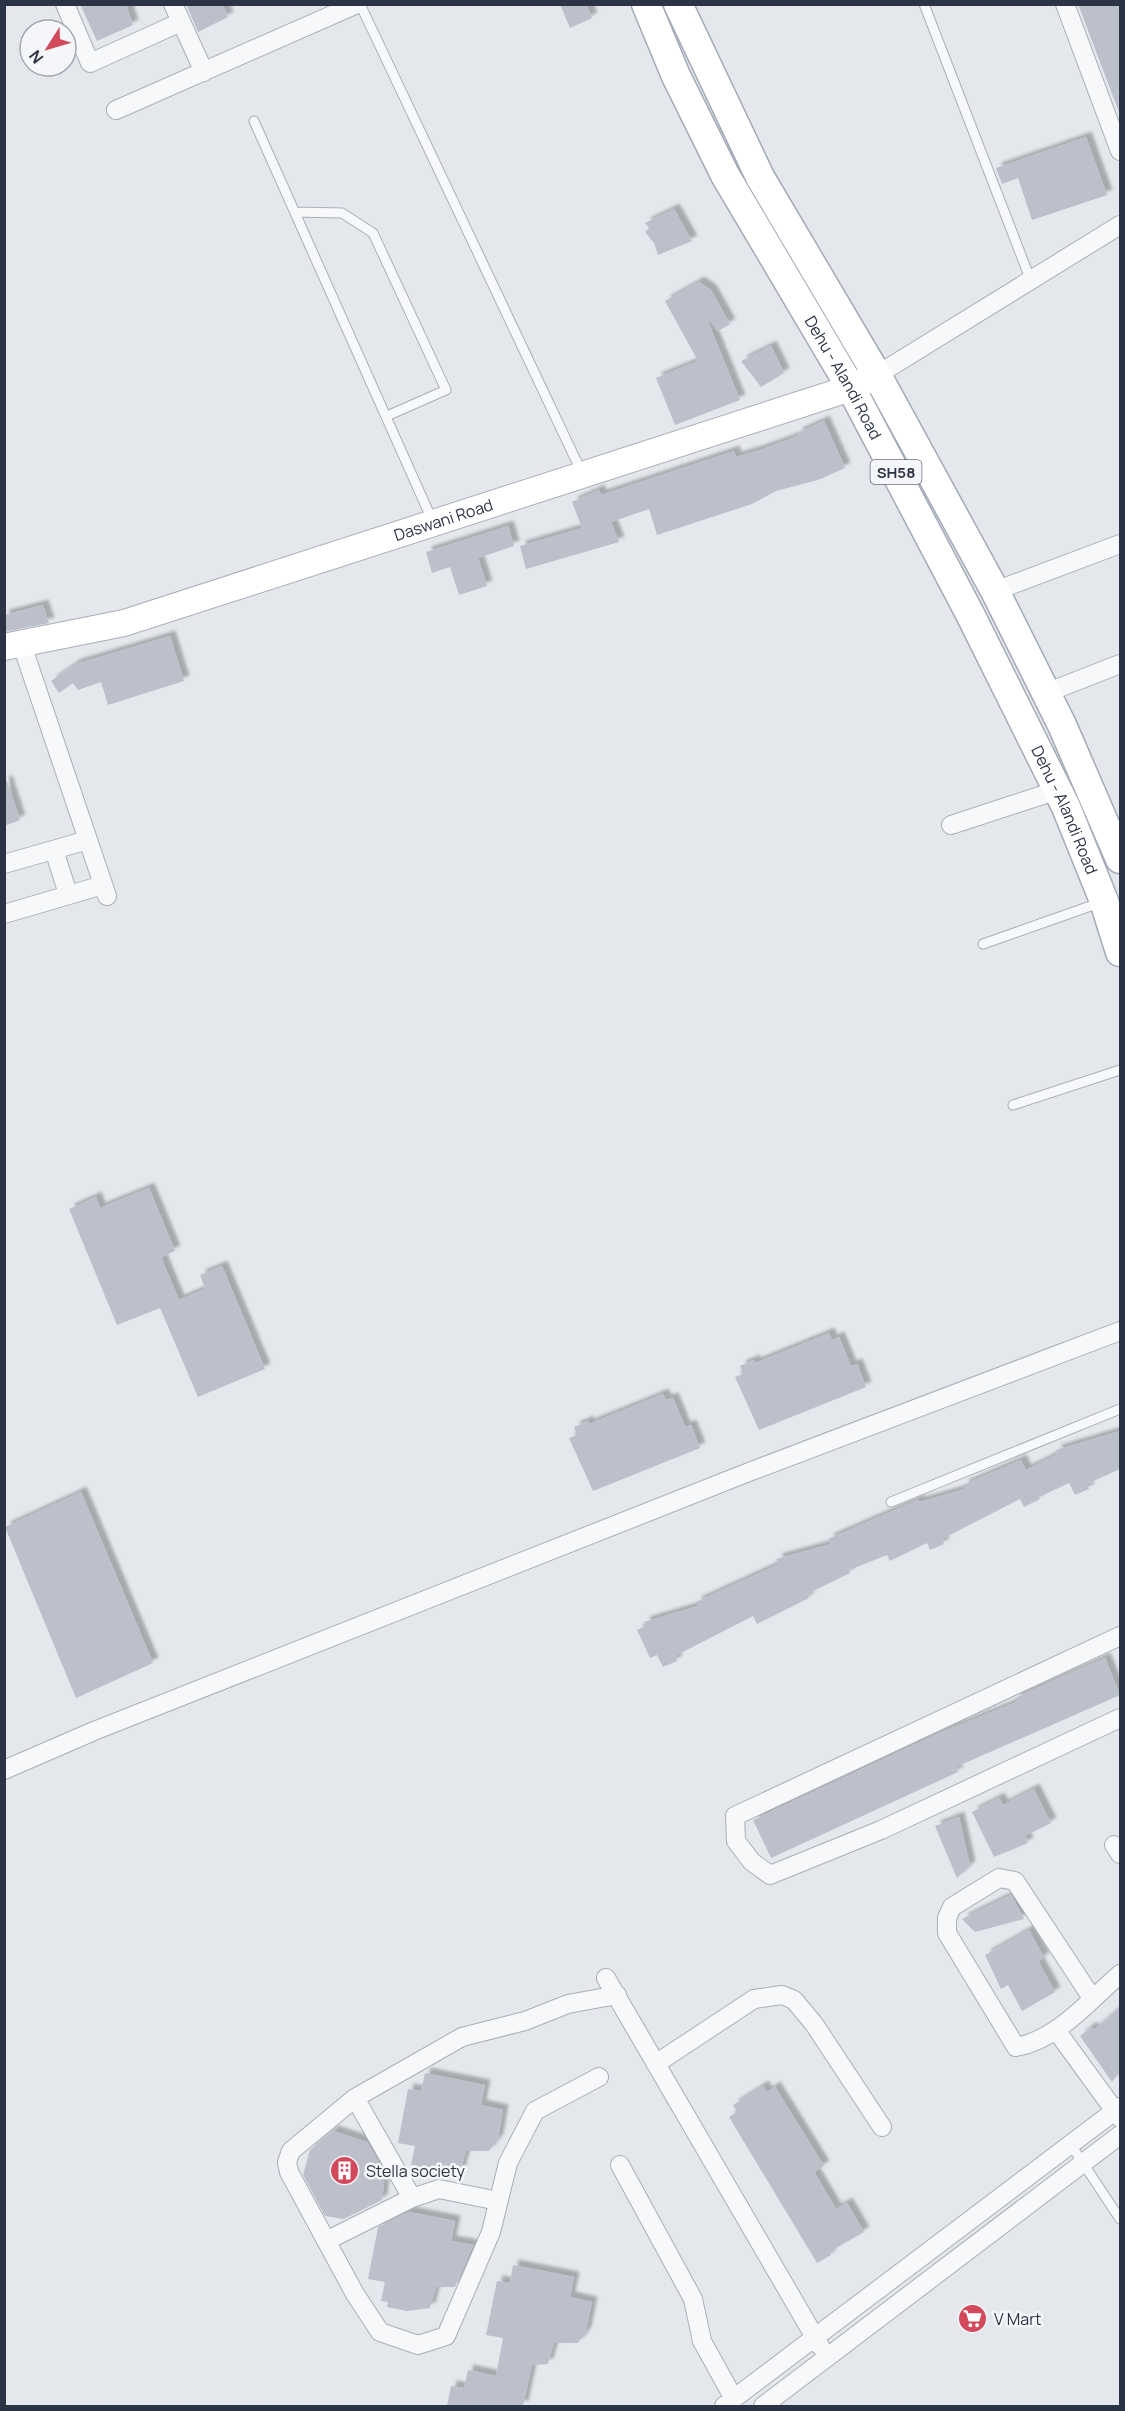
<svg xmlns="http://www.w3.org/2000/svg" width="1125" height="2411" font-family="Manrope,sans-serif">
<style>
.building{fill:#bbc0ca;filter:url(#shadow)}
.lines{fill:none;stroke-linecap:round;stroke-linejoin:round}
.lane-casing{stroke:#a9aeb7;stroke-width:11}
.street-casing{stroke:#a9aeb7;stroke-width:20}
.secondary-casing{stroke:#a9aeb7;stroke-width:28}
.primary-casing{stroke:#a3abb8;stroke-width:31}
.lane{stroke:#f7f8fa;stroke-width:9}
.street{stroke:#f7f8fa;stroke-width:18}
.secondary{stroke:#fff;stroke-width:26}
.primary{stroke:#fff;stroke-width:28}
.labels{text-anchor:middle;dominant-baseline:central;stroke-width:5;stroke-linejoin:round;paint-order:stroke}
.shield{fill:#f4f6f9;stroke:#676e7b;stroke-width:1.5}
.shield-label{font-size:15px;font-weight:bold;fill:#2b3445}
.street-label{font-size:16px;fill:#2b3445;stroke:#f4f6f9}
.poi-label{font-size:16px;fill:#2b3445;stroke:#f4f6f9;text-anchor:start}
</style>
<defs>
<filter id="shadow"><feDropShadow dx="5.5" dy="-5.5" stdDeviation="1.5" flood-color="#0004"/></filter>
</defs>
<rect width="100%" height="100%" fill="#e4e7ec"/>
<path class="building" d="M80,4H126L133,25L97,41Z
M186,4H222L228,17L198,32Z
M560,4H586L592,18L570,28Z
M1078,4H1120V111L1119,112Z
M1086,137L1107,195L1032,220L1018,178L1002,184L996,168Z
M674,209L692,241L658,255L654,243L645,232L649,228L645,223Z
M699,282L711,290L730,324L718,331L710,321L708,322L740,400L675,425L656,378L698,361L665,301Z
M771,346L784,373L761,387L741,361Z
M824,421L845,468L818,480L776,491L752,504L657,535L649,509L611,522L619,542L526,569L520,546L582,528L572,502L599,490L601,495L734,451L736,457L760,450L798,436L797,433Z
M508,526L514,546L478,558L487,586L459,595L450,567L432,573L426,552Z
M43,605L49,623L4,632V615Z
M170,636L184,681L108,705L101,682L78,690L73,683L59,693L51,681L76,664Z
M4,781H7L20,820L4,826Z
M149,1188L175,1251L161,1257L179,1300L205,1289L200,1275L222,1266L265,1369L198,1397L160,1308L117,1325L69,1209L96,1197L100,1208Z
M829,1333L832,1340L839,1337L851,1366L857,1364L866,1387L759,1430L735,1377L743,1374L740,1366L754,1360L755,1363Z
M663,1394L666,1400L673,1398L685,1427L691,1425L700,1448L593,1491L569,1438L577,1435L574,1427L588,1421L589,1424Z
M1120,1431V1469L1087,1484L1089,1489L1075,1495L1069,1483L1039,1497L1040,1499L1024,1507L1020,1499L942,1539L944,1544L930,1550L927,1543L890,1561L887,1555L849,1570L850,1573L807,1594L809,1598L757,1624L753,1616L675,1656L677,1661L663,1667L657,1655L650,1658L637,1630L646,1626L644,1622L698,1606L696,1602L779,1564L776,1559L831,1544L828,1539L918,1500L920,1502L965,1489L963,1485L1021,1460L1026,1470L1058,1454L1056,1450Z
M81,1492L153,1663L76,1698L5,1527Z
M1105,1658L1120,1695L956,1767L958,1772L771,1858L753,1820L940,1733L1017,1702L1015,1698Z
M1034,1789L1051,1823L1025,1836L1028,1843L994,1857L972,1812L999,1798L1003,1805Z
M959,1817L970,1866L957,1878L935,1826Z
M1011,1895L1024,1919L975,1932L962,1919Z
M1029,1930L1044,1958L1038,1961L1055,1992L1022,2011L1008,1985L1001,1989L985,1955Z
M1120,2007V2071L1112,2082L1080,2036L1091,2027L1094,2030Z
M425,2073L485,2085L481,2105L503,2110L498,2139L489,2151H466L460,2172L436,2175L416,2171L417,2166L411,2165L415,2146L398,2143L408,2089L421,2091Z
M763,2086L767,2092L775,2087L824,2166L814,2172L836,2209L847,2203L864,2232L829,2252L831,2255L817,2263L729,2117L737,2112L733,2105Z
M333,2131L367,2142L385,2173L382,2200L344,2219L325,2216L303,2175L310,2150Z
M409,2212L455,2221L451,2241L473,2245L455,2287H436L430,2308L407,2311L387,2307L388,2302L381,2301L385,2282L368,2279L378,2227Z
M513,2265L574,2277L570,2297L592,2302L586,2332L578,2343H554L548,2364L532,2365L523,2406H447L451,2386L464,2388L468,2370L496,2376L503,2338L486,2335L497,2281L510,2283Z"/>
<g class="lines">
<defs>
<path id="lane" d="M360,4L582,473
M924,4L1031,281
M254,121L433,522
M296,212L342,213L373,233L446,390L387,416
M983,944L1102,902
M1013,1105L1120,1070
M891,1502L1120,1409
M1071,2145L1120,2219"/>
<path id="street" d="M65,4L90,63L181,22
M173,4L204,72
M1065,4L1120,151
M116,110L357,4
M877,375L1120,225
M995,591L1120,544
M22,645L107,896
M1046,693L1120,664
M951,825L1058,790
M54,850L68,894
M4,864L88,840
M4,914L103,885
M1120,1636L735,1816L736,1841L752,1862L770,1875L881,1830L1120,1718
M4,1770L94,1731L749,1472L1120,1331
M1114,1845L1120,1854
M606,1978L820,2346
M1092,1998L1015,1881L999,1878L952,1907L947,1918V1933L1016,2047C1057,2040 1090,2000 1120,1974
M1056,2030L1120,2118
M657,2063L754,1999L782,1995L794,2000L814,2024L882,2127
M599,2077L535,2111L508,2163L491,2232L446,2336L418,2345L380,2332L355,2294L289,2172L287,2162L291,2151L355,2098L462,2037L525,2021L568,2004L617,1995
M355,2098L412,2198
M620,2165L693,2299L702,2341L734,2399
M326,2241L412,2198L439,2189L498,2201
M724,2406L1120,2107
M763,2406L1120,2135"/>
<g id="secondary">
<path id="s1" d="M4,647L124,623L851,388L869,379"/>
</g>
<g id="primary">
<path id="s2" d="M646,4L676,76L725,175L851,388L970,614L1066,807L1104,901L1120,952"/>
<path d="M678,4L760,177L877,375L995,591L1062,725L1120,859"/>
</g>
</defs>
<use href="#lane" class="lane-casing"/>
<use href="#street" class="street-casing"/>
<use href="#secondary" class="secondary-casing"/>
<use href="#primary" class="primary-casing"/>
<use href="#lane" class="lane"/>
<use href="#street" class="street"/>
<use href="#secondary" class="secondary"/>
<use href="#primary" class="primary"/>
</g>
<defs>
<symbol id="building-disc" viewBox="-11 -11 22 22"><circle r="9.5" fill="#d1495b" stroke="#f4f6f9"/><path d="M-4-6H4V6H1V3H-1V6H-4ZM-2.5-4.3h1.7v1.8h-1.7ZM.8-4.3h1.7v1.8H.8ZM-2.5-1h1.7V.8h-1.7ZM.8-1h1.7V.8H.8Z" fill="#fff"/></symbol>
<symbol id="supermarket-disc" viewBox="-11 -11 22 22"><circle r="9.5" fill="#d1495b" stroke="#f4f6f9"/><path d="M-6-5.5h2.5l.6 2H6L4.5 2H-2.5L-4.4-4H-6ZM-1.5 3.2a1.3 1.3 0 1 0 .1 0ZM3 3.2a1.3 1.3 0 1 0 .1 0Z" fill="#fff"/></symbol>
</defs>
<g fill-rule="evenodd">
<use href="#building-disc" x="328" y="2154" width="33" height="33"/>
<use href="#supermarket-disc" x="956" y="2302" width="33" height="33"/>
</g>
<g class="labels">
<rect class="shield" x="870.5" y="460" width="51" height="24" rx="4.5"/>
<g class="shield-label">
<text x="896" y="472">SH58</text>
</g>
<g class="street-label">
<text stroke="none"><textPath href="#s2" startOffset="423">Dehu - Alandi Road</textPath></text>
<text stroke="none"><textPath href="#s1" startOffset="458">Daswani Road</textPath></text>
<text stroke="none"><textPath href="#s2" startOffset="909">Dehu - Alandi Road</textPath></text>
</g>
<g class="poi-label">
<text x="366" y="2171">Stella society</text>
<text x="994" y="2319">V Mart</text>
</g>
</g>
<rect width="1125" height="2411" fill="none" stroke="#2b3445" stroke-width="12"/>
<g transform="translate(48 48) rotate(233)"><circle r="28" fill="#f4f6f9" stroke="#a4a8b1" stroke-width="1.5"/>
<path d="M0-4.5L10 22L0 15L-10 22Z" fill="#d1495b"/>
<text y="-9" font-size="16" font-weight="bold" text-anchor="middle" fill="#2b3445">N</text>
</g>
</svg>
